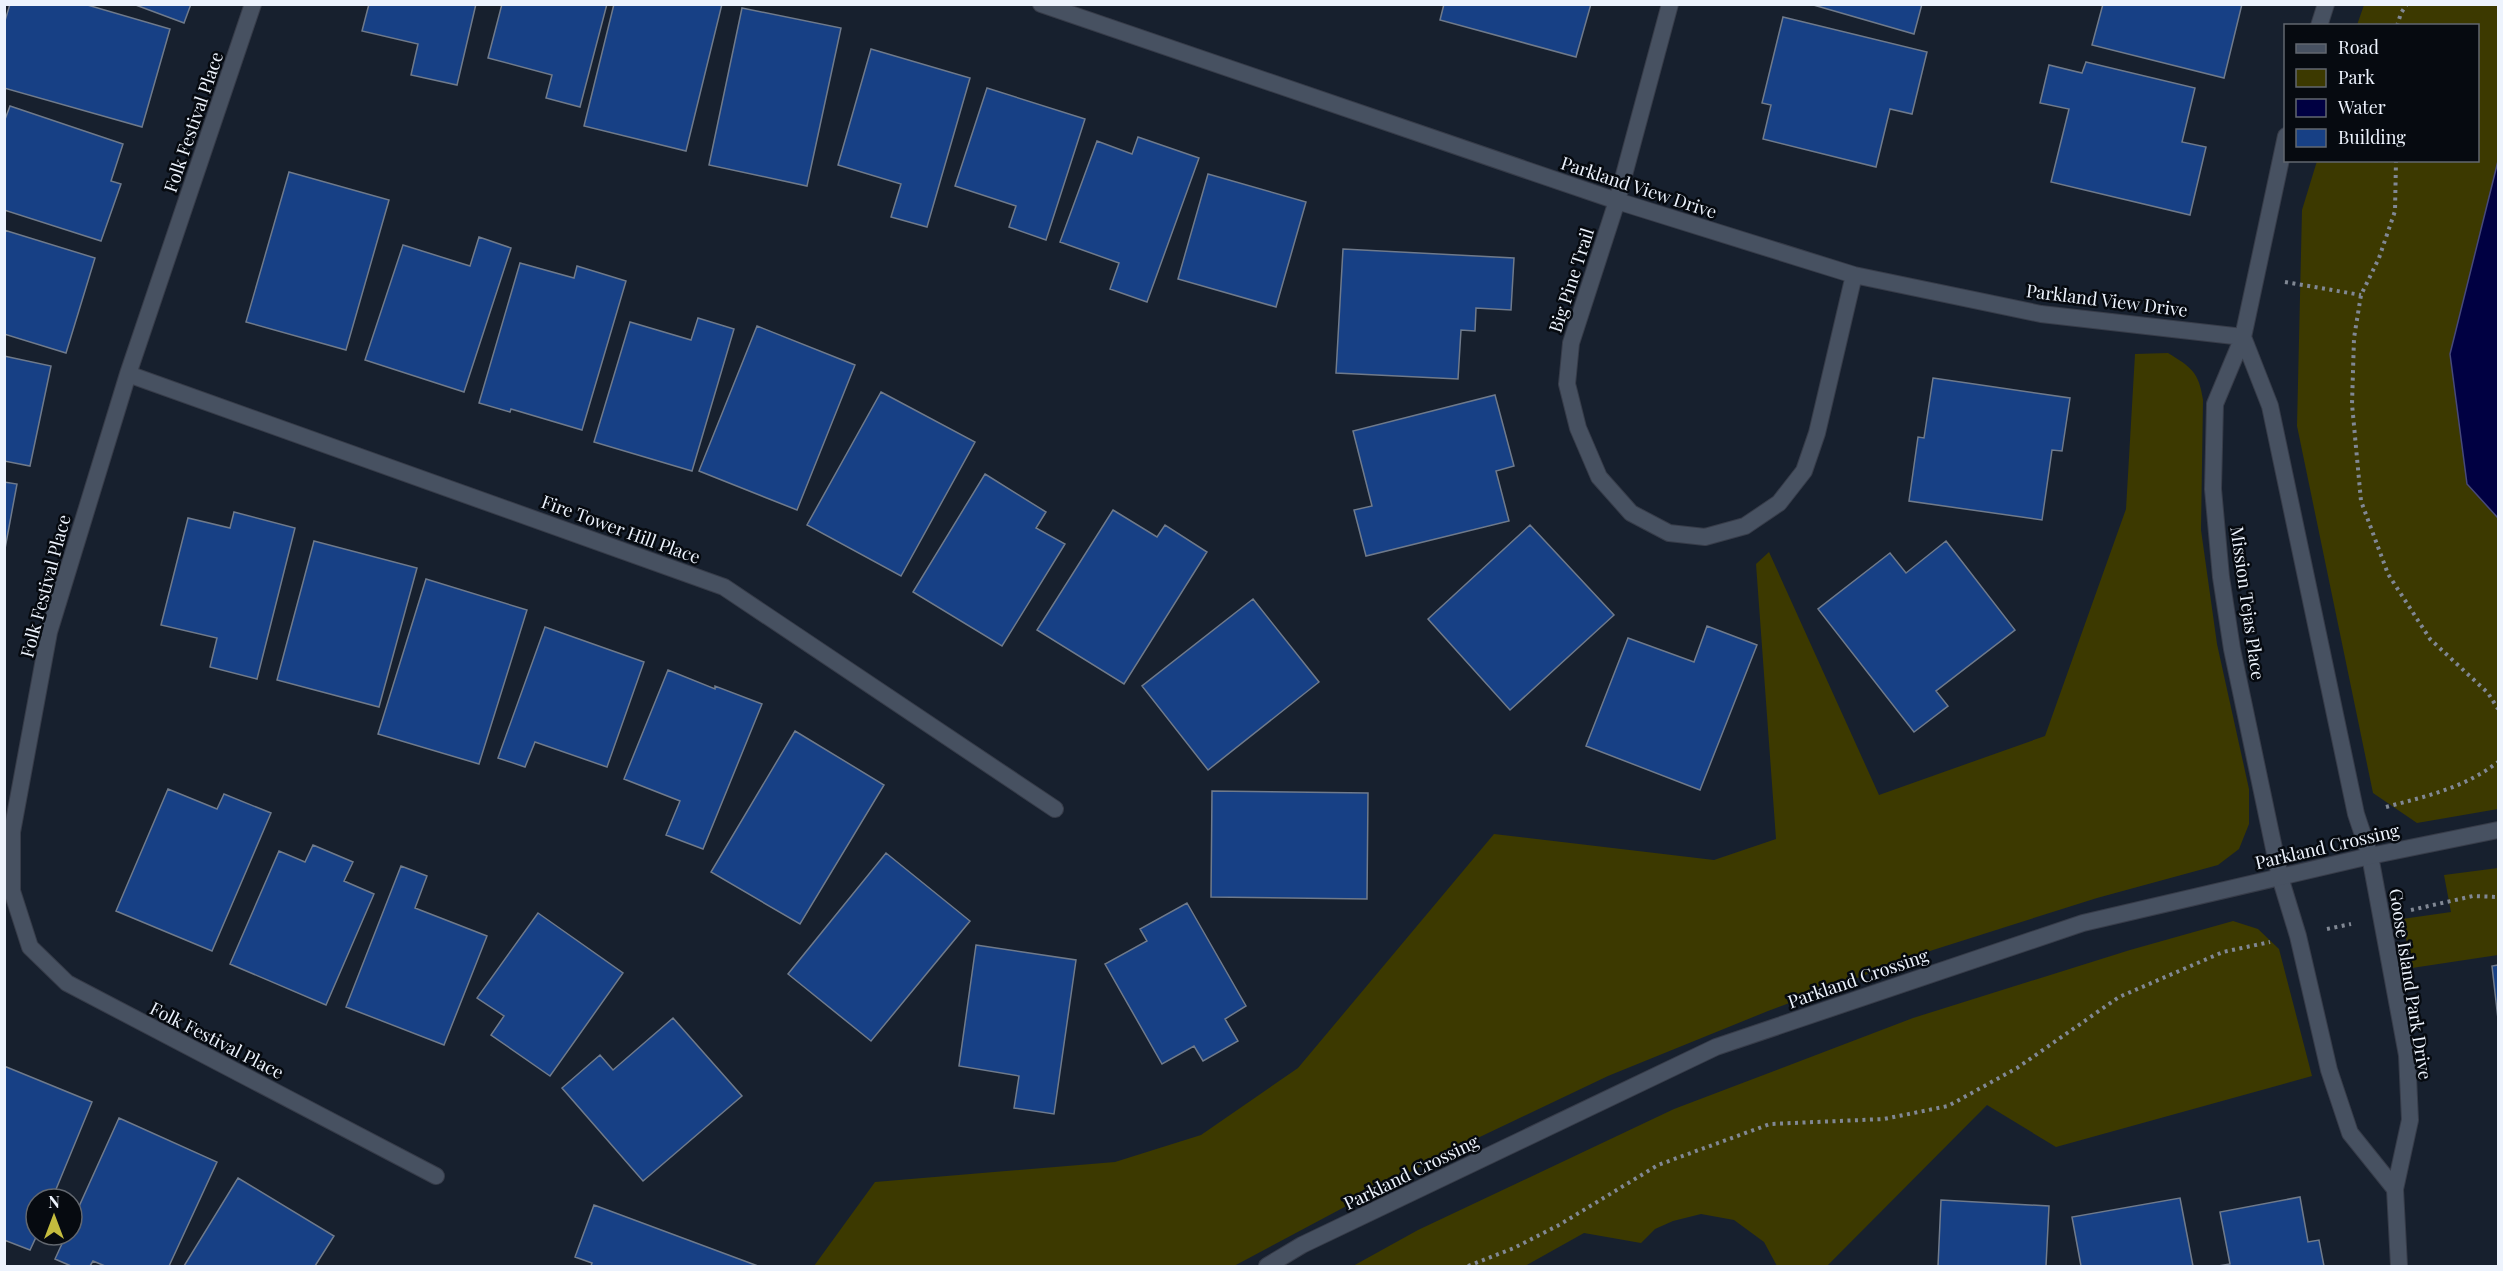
<svg xmlns="http://www.w3.org/2000/svg" width="2503" height="1271" font-family="'Playfair Display',serif">
<style>
.green{fill:#3c3900}
.water{fill:#000042;stroke:#47497a;stroke-width:1.5}
.building{fill:#174085;stroke:#6f7a8b;stroke-width:1.5}
.lines{fill:none;stroke-linecap:round;stroke-linejoin:round}
.minor-casing{stroke:#373c49;stroke-width:18}
.tertiary-casing{stroke:#373c49;stroke-width:18}
.path{stroke:#818894;stroke-width:4;stroke-dasharray:3 4.5;stroke-linecap:butt}
.minor{stroke:#475161;stroke-width:16}
.tertiary{stroke:#475161;stroke-width:16}
.labels{text-anchor:middle;dominant-baseline:central;stroke-width:5;stroke-linejoin:round;paint-order:stroke}
.street-label{font-size:18px;fill:#edf3fd;stroke:#060a10}
</style>
<rect width="100%" height="100%" fill="#17202e"/>
<path class="green" d="M2364,5H2498V809L2417,823L2373,793L2297,426L2302,210L2317,161L2478,160V26L2357,25Z
M2168,353C2191,367 2199,372 2203,400L2201,530L2217,644L2249,789V824L2239,849L2218,865L2097,898L1933,950L1768,1011L1608,1076L1444,1154L1234,1266H814L875,1182L1115,1162L1201,1135L1298,1068L1494,834L1714,860L1776,839L1756,564L1769,552L1879,795L2045,736L2126,509L2135,354Z
M2498,868V955L2412,968L2402,919L2451,912L2444,875Z
M2233,921L2258,929L2279,949L2312,1076L2056,1147L1987,1105L1827,1266H1777L1764,1242L1734,1220L1701,1214L1673,1221L1655,1229L1641,1243L1584,1233L1525,1266H1353L1418,1230L1674,1109L1913,1018L2130,950Z"/>
<path class="water" d="M2498,161V518L2467,484L2450,354Z"/>
<path class="building" d="M10,4H84L170,29L142,127L4,88V24Z
M133,4H191L184,23Z
M369,4H476L457,85L411,75L418,44L362,31Z
M502,4H607L580,107L546,98L552,75L488,58Z
M614,4H722L686,151L584,126Z
M1444,4H1591L1576,57L1440,20Z
M1810,4H1922L1914,34Z
M2103,4H2242L2224,78L2092,45Z
M742,8L841,28L807,186L709,165Z
M1783,17L1927,52L1912,114L1890,109L1876,167L1763,139L1771,105L1762,103Z
M871,49L970,78L927,227L891,217L901,184L838,165Z
M2086,62L2195,88L2182,142L2206,147L2190,215L2051,182L2069,109L2040,103L2049,65L2082,73Z
M987,88L1085,119L1046,240L1009,227L1016,206L955,186Z
M10,106L123,144L111,181L121,184L101,241L4,210V122Z
M1138,137L1199,158L1147,302L1110,289L1119,263L1060,242L1097,141L1132,154Z
M289,172L389,200L346,350L246,322Z
M1208,174L1306,202L1276,307L1178,279Z
M4,230L95,258L66,353L4,334Z
M479,237L511,248L464,392L365,360L403,245L470,266Z
M1343,249L1514,258L1511,310L1476,308L1475,331L1461,330L1458,379L1336,373Z
M520,263L574,278L577,266L626,281L582,430L511,409L510,412L479,403Z
M698,318L734,329L692,471L594,442L630,322L691,340Z
M757,326L855,365L797,510L699,471Z
M4,356L51,366L30,466L4,461Z
M1933,378L2070,398L2062,451L2052,450L2042,520L1909,501L1918,437L1924,438Z
M881,392L975,442L901,576L807,525Z
M1495,395L1514,466L1496,471L1509,521L1366,556L1354,510L1372,506L1353,431Z
M985,474L1046,512L1036,528L1065,544L1002,646L913,592Z
M4,482L17,484L4,554Z
M1113,510L1157,537L1165,525L1207,552L1124,684L1037,630Z
M234,512L295,528L257,679L210,667L217,638L161,625L188,518L230,528Z
M1530,525L1614,615L1510,710L1428,619Z
M314,541L417,568L379,707L277,680Z
M1946,541L2015,630L1936,691L1948,706L1914,732L1818,609L1890,553L1906,573Z
M426,579L527,610L479,764L378,734Z
M1253,599L1319,682L1208,770L1142,686Z
M1707,626L1757,645L1700,790L1586,746L1628,638L1694,662Z
M545,627L644,662L607,767L535,742L525,767L498,758Z
M668,670L715,689V686L762,704L703,849L666,835L680,801L624,779Z
M795,731L884,785L800,924L711,872Z
M168,789L217,809L224,794L271,813L212,951L116,911Z
M1212,791L1368,793L1367,899L1211,897Z
M313,845L353,862L344,881L374,894L326,1005L230,964L279,851L305,862Z
M886,853L970,921L871,1041L788,974Z
M401,866L427,876L415,908L487,936L444,1045L346,1007Z
M1187,903L1246,1006L1225,1019L1238,1041L1203,1061L1194,1046L1162,1064L1105,964L1147,941L1140,929Z
M538,913L623,973L550,1076L491,1035L504,1016L477,998Z
M976,945L1076,960L1054,1114L1014,1108L1019,1076L959,1066Z
M2498,965V1019L2492,966Z
M673,1018L742,1096L643,1181L562,1088L600,1055L613,1070Z
M4,1066L92,1102L52,1199H36L37,1235L30,1250L4,1240Z
M119,1118L217,1162L169,1266H105L93,1261L90,1266H71L55,1259L66,1235H72V1222Z
M238,1178L334,1236L315,1266H184Z
M2300,1197L2308,1242L2319,1240L2324,1266H2218L2230,1264L2220,1212Z
M2180,1198L2193,1266H2081L2072,1217Z
M1941,1200L2049,1206L2046,1266H1938Z
M594,1205L758,1266H591L592,1263L575,1257Z"/>
<g class="lines">
<defs>
<path id="minor" d="M253,4L128,374L49,632L12,832V891L30,947L67,983L436,1176
M1041,4L1617,201L1854,275L2041,314L2243,337
M1670,4L1617,201L1571,343L1567,384L1578,428L1599,477L1631,513L1669,533L1705,537L1745,526L1779,503L1804,471L1817,433L1854,275
M2319,26L2326,4
M2286,136L2243,337L2215,404L2213,489L2221,577L2232,649L2280,877L2298,936L2329,1070L2350,1133L2395,1189
M2243,337L2270,406L2356,814L2370,856L2407,1055L2410,1120L2395,1189L2399,1266
M128,374L724,587L1055,809"/>
<path id="tertiary" d="M1267,1266L1302,1245L1716,1047L2083,923L2370,856L2498,830"/>
</defs>
<use href="#minor" class="minor-casing"/>
<use href="#tertiary" class="tertiary-casing"/>
<path class="path" d="M2397,26L2401,13L2407,4
M2396,160L2395,211L2379,258L2361,295L2354,338L2352,404L2361,501L2388,574L2430,639L2488,693L2498,709
M2285,282L2361,295
M2386,807C2427,796 2464,788 2498,762
M2411,910L2473,896L2498,897
M2327,929L2351,924
M1468,1266L1514,1248L1559,1225L1658,1165L1770,1124L1884,1119L1948,1106L2017,1068L2119,997L2223,952L2270,942"/>
<use href="#minor" class="minor"/>
<use href="#tertiary" class="tertiary"/>
</g>
<g class="labels">
<g class="street-label">
<text transform="translate(193 122) rotate(-71)">Folk Festival Place</text>
<text transform="translate(1639 187) rotate(18)">Parkland View Drive</text>
<text transform="translate(1571 280) rotate(-72)">Big Pine Trail</text>
<text transform="translate(2107 300) rotate(7)">Parkland View Drive</text>
<text transform="translate(621 529) rotate(20)">Fire Tower Hill Place</text>
<text transform="translate(45 586) rotate(-75)">Folk Festival Place</text>
<text transform="translate(2248 603) rotate(82)">Mission Tejas Place</text>
<text transform="translate(2327 846) rotate(-13)">Parkland Crossing</text>
<text transform="translate(1858 978) rotate(-19)">Parkland Crossing</text>
<text transform="translate(2411 984) rotate(81)">Goose Island Park Drive</text>
<text transform="translate(217 1040) rotate(27)">Folk Festival Place</text>
<text transform="translate(1411 1172) rotate(-26)">Parkland Crossing</text>
</g>
</g>
<rect width="2503" height="1271" fill="none" stroke="#edf3fd" stroke-width="12"/>
<rect x="2284" y="24" width="195" height="138" fill="#060a10" stroke="#62676f" stroke-width="1.5"/>
<rect x="2296" y="44" width="30" height="9" fill="#475161" stroke="#62676f" stroke-width="1.5"/>
<text x="2338" y="54" font-size="18" fill="#edf3fd">Road</text>
<rect x="2296" y="69" width="30" height="18" fill="#3c3900" stroke="#62676f" stroke-width="1.5"/>
<text x="2338" y="84" font-size="18" fill="#edf3fd">Park</text>
<rect x="2296" y="99" width="30" height="18" fill="#000042" stroke="#62676f" stroke-width="1.5"/>
<text x="2338" y="114" font-size="18" fill="#edf3fd">Water</text>
<rect x="2296" y="129" width="30" height="18" fill="#174085" stroke="#62676f" stroke-width="1.5"/>
<text x="2338" y="144" font-size="18" fill="#edf3fd">Building</text>
<g transform="translate(54 1217)"><circle r="28" fill="#060a10" stroke="#62676f" stroke-width="1.5"/>
<path d="M0-4.5L10 22L0 15L-10 22Z" fill="#c4bc3e"/>
<text y="-9" font-size="16" font-weight="bold" text-anchor="middle" fill="#edf3fd">N</text>
</g>
</svg>
